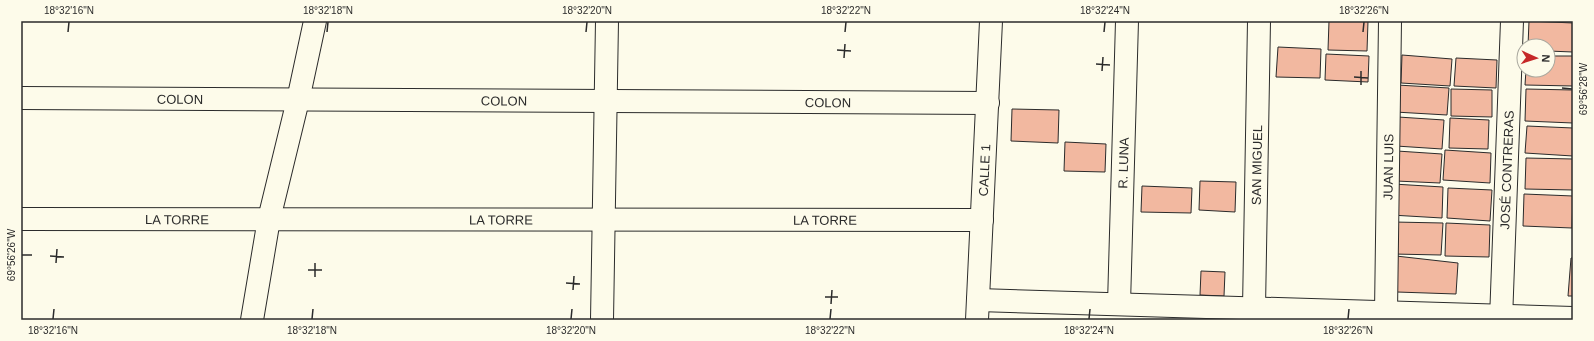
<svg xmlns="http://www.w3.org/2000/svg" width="1594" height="341" font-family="Helvetica,sans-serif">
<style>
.building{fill:#f2b8a0;stroke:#2b2b2b}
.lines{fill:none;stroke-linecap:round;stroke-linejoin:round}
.minor-casing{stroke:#2b2b2b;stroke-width:24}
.minor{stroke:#fdfbea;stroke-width:22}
.ticks{fill:none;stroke:#2b2b2b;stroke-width:1.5}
.labels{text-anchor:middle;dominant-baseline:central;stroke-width:3;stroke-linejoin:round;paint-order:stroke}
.street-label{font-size:13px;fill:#2b2b2b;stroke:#fdfbea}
.neatline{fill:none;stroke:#2b2b2b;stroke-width:1.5}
.ticks-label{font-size:10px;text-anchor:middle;fill:#2b2b2b}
</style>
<rect width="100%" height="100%" fill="#fdfbea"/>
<path class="building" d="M1329,21H1368L1367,51L1328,50Z
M1529,21L1573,23V52L1548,51V46H1528Z
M1278,47L1321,49L1320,78L1276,77Z
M1326,54L1369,56L1368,82L1325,80Z
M1402,55L1452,59L1450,86L1401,83Z
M1548,56H1573V86L1525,85L1526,70H1548Z
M1456,58L1497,60L1496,88L1454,86Z
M1397,85L1449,88L1447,115L1395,112Z
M1451,89L1492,90V117L1451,116Z
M1526,89L1573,90V123L1525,121Z
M1012,109L1059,110L1058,143L1011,141Z
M1398,117L1444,120L1442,149L1396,146Z
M1450,118L1489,120L1488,149L1449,148Z
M1527,126L1573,128V156L1525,153Z
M1065,142L1106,144L1105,172L1064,171Z
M1445,150L1491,153L1490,183L1443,180Z
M1397,151L1442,154L1440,183L1396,181Z
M1526,158L1573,159V190L1525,189Z
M1200,181L1236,182L1235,212L1199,210Z
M1393,184L1443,187L1442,218L1391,215Z
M1142,186L1192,188L1191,213L1141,212Z
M1448,188L1492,190L1490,221L1447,218Z
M1524,194L1573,196L1572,228L1523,226Z
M1394,222L1443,223L1441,255L1393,254Z
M1446,223L1490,225L1489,257L1445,256Z
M1396,256L1458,263L1456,294L1397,292Z
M1571,258H1573V296H1568Z
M1201,271L1225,272L1224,296L1200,295Z"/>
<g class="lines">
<defs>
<g id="minor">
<path id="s1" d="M21,98L988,103"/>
<path id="s2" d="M21,219L982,220"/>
<path d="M978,300L1573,318"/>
<path id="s3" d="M1119,304L1127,21"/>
<path id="s4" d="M1254,308L1259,21"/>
<path id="s5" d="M1386,312L1390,21"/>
<path d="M252,320L269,219L298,100L315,21"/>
<path d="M602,320L607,21"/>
<path id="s6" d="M977,320L991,21"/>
<path id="s7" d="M1501,320L1512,21"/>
</g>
</defs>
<use href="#minor" class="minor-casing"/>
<use href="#minor" class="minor"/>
</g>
<path class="ticks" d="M68,32L69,22M327,32L328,22M586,32L587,22M845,32L846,22M1104,32L1105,22M1363,32L1364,22M837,50L851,51M844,58L845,44M1096,64L1110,65M1102,71L1103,57M1354,77L1368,78M1361,85V71M1562,88L1572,89M22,255H32M50,256L64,257M56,263L57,249M308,270H322M315,277V263M566,283L580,284M573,290L574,276M825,297H838M831,304L832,290M53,319L54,309M312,319L313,309M571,319L572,309M830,319L831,309M1089,319L1090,309M1348,319L1349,309"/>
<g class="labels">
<g class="street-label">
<text stroke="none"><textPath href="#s1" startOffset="159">COLON</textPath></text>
<text stroke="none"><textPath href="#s1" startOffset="483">COLON</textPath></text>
<text stroke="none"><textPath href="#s1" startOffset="807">COLON</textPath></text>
<text stroke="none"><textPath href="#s3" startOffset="141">R. LUNA</textPath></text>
<text stroke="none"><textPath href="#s4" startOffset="143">SAN MIGUEL</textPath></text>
<text stroke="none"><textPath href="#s5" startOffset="145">JUAN LUIS</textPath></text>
<text stroke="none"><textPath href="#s7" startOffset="150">JOSÉ CONTRERAS</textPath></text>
<text stroke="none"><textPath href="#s6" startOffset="150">CALLE 1</textPath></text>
<text stroke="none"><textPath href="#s2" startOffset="156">LA TORRE</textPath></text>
<text stroke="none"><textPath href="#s2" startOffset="480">LA TORRE</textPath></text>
<text stroke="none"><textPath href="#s2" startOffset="804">LA TORRE</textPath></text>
</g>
</g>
<rect width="1594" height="341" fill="none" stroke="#fdfbea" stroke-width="44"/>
<g transform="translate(1536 58) rotate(93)"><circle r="19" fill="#fdfbea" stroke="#a9a89e"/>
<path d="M0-3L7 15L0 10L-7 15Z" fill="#c62828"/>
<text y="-6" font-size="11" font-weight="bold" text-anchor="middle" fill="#2b2b2b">N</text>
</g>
<rect x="22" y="22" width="1550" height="297" class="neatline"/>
<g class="ticks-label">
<text x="69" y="14">18°32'16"N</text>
<text x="328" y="14">18°32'18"N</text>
<text x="587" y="14">18°32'20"N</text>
<text x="846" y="14">18°32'22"N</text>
<text x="1105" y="14">18°32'24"N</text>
<text x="1364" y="14">18°32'26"N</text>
<text transform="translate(1583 89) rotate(-90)" y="4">69°56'28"W</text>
<text transform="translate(11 255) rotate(-90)" y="4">69°56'26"W</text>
<text x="53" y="334">18°32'16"N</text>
<text x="312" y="334">18°32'18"N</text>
<text x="571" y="334">18°32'20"N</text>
<text x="830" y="334">18°32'22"N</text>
<text x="1089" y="334">18°32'24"N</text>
<text x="1348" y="334">18°32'26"N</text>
</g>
</svg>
